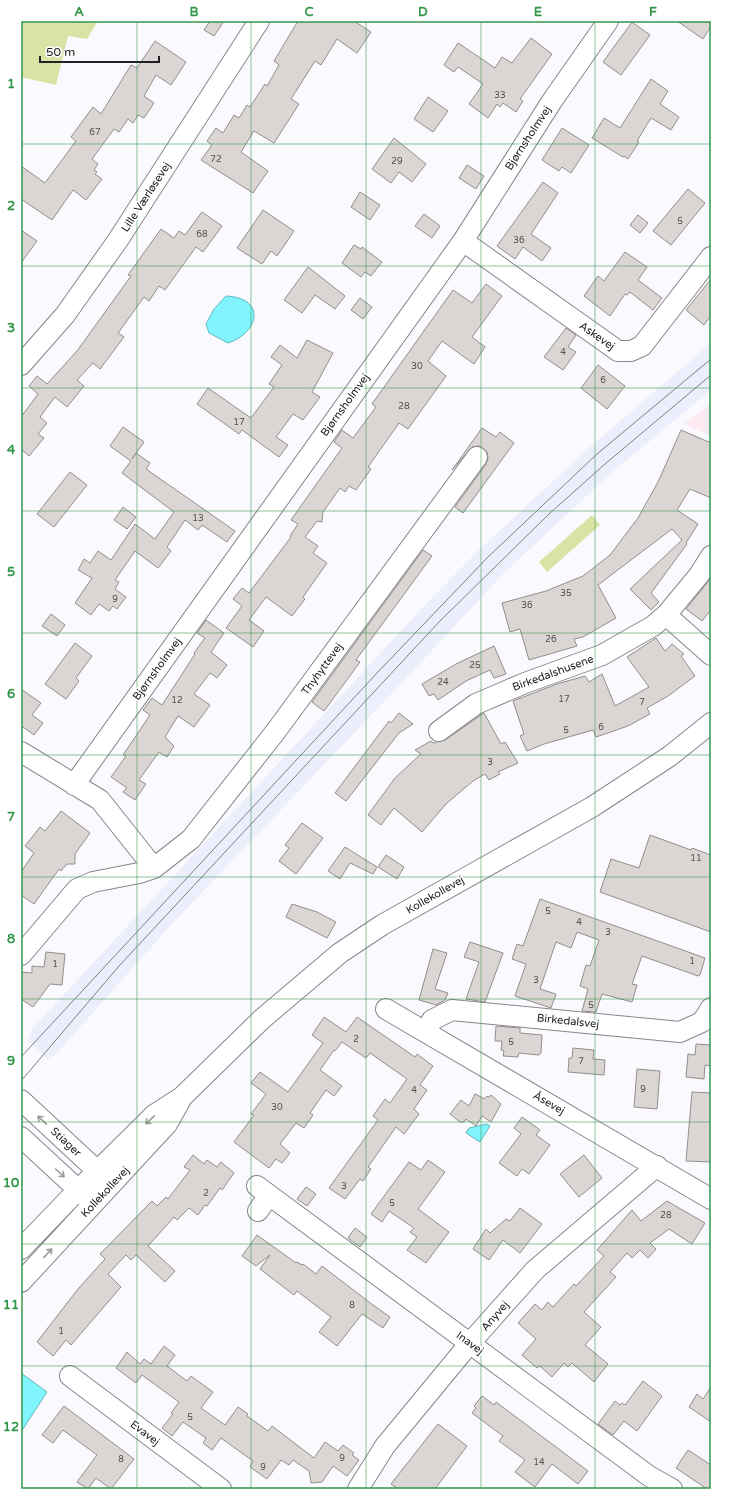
<svg xmlns="http://www.w3.org/2000/svg" width="732" height="1510" font-family="'Varela Round',sans-serif">
<style>
.built{fill:#edeefb}
.education{fill:#fdeaf2}
.green{fill:#dbe2a6}
.water{fill:#81f5fe;stroke:#64b6bd}
.building{fill:#dbd6d3;stroke:#938e8c}
.lines{fill:none;stroke-linecap:round;stroke-linejoin:round}
.minor-casing{stroke:#86878b;stroke-width:22}
.minor{stroke:#fff;stroke-width:20}
.tram{stroke:#808084;stroke-width:1}
.oneway{stroke:#9c9c9c}
.grid{fill:none;stroke:#32964b;stroke-width:1;stroke-opacity:0.55}
.labels{text-anchor:middle;dominant-baseline:central;stroke-width:3.5;stroke-linejoin:round;paint-order:stroke}
.number-label{font-size:9px;fill:#504f50}
.street-label{font-size:11px;fill:#222224;stroke:#fff}
.neatline{fill:none;stroke:#32964b;stroke-width:1.5}
.grid-label{font-size:13px;text-anchor:middle;font-weight:bold;fill:#32964b}
</style>
<rect width="100%" height="100%" fill="#f9f9fe"/>
<path class="built" d="M711,343V390L610,474L503,574L396,689L169,927L57,1053L47,1059L28,1041L32,1029L425,605L481,548L590,447Z"/>
<path class="education" d="M711,403V436L684,424Z"/>
<path class="green" d="M21,21H98L87,39L68,36L56,85L21,77Z
M592,515L600,525L547,572L539,562Z"/>
<path class="water" d="M226,296C267,298 259,333 228,343L209,333L206,324L214,309Z
M487,1124L490,1126L480,1142L466,1133L469,1128Z
M21,1373L47,1392L21,1432Z"/>
<path class="building" d="M210,21H224L214,36L204,30Z
M298,21H354L371,32L357,53L337,39L321,65L315,61L291,99L299,104L274,143L254,131L241,152L268,171L253,193L201,160L212,145L207,141L216,128L223,133L234,115L239,118L247,105L250,107L265,84L267,86L279,65L274,61Z
M677,21H711V26L703,39Z
M632,22L650,35L621,75L603,62Z
M531,38L552,54L520,99L523,101L516,112L503,103L500,107L497,104L488,118L469,104L483,84L458,67L454,72L444,65L458,43L495,68L502,57L512,63Z
M155,41L186,62L171,85L156,75L144,96L154,103L144,118L138,115L133,123L128,119L119,132L114,129L92,159L98,164L94,170L97,172L95,174L102,179L86,200L73,190L52,220L21,199V166L45,183L76,141L71,137L93,107L101,114L131,65L137,68Z
M651,79L668,91L660,104L679,117L671,130L651,118L637,141L639,142L628,159L624,156L623,157L592,138L604,118L620,128Z
M428,97L448,111L433,132L414,119Z
M562,128L589,145L571,173L562,167L559,171L542,160Z
M394,138L426,164L412,182L399,172L391,183L372,169Z
M467,165L484,176L476,189L459,178Z
M543,182L558,193L531,234L551,248L542,261L523,247L515,259L497,246Z
M688,189L705,203L671,245L653,231Z
M360,192L380,205L370,220L351,207Z
M263,210L294,231L277,256L271,251L262,264L237,248Z
M202,212L222,226L203,252L196,247L165,290L159,286L149,301L144,297L118,333L124,337L100,369L93,363L77,380L84,386L67,407L55,397L40,417L47,423L38,434L44,438L29,456L21,449V417L38,394L29,386L37,376L47,384L77,351L131,276L128,275L161,229L174,238L179,231L185,235Z
M424,214L440,226L432,238L415,226Z
M638,215L648,223L640,233L630,225Z
M21,230L37,241L21,263Z
M354,245L361,249L362,247L382,262L371,276L365,272L361,277L342,263Z
M625,252L647,267L638,280L662,298L653,310L630,292L627,295L625,294L610,316L584,296L598,276L604,281Z
M308,267L345,296L335,309L315,295L302,313L284,300Z
M711,279V315L704,325L686,310Z
M486,284L502,296L472,337L485,347L474,364L442,341L428,361L446,376L408,429L399,423L368,467L371,469L356,490L349,486L345,492L340,488L323,512L322,522L317,521L305,537L318,546L313,553L327,563L303,597L305,599L292,616L266,597L249,620L264,631L253,647L226,628L242,606L233,599L242,588L249,593L291,537L290,536L298,524L291,520L342,448L334,442L342,430L353,438L376,407L372,404L453,290L472,303Z
M360,298L372,307L363,319L351,310Z
M566,328L576,335L568,347L576,352L563,370L544,357Z
M307,340L333,353L312,392L320,397L303,420L293,414L276,437L288,445L279,457L242,430L239,434L197,404L208,388L251,418L274,387L269,384L282,365L271,357L280,345L297,358Z
M598,365L625,386L607,409L581,388Z
M123,427L144,442L132,459L136,453L150,463L146,469L235,531L227,542L202,525L198,530L185,520L167,547L171,551L158,568L135,551L115,580L119,582L115,589L126,597L117,609L113,606L109,611L99,604L91,615L75,603L92,578L78,570L84,559L90,563L98,551L111,560L135,524L155,539L174,512L122,473L131,461L110,446Z
M482,428L496,437L500,432L514,443L463,513L455,507L486,464L488,458L487,452L479,446L472,447L452,470Z
M681,430L711,443V498L690,489L677,510L698,524L686,543L687,544L651,593L659,602L651,610L630,589L682,540L672,529L598,585L616,618L583,637L574,639L577,646L529,660L520,629L510,632L502,603L546,591L583,576L610,555L638,518L658,482Z
M70,472L87,485L54,527L37,514Z
M123,507L136,517L127,529L114,520Z
M423,550L432,556L356,660L360,662L324,711L312,702Z
M711,578V610L702,621L686,609Z
M51,614L65,625L57,636L42,626Z
M206,620L224,633L211,652L227,665L217,678L210,673L194,694L210,705L194,727L178,716L165,737L174,746L167,757L159,752L139,780L146,784L135,800L123,792L127,788L111,777L126,756L123,755L150,715L143,710L152,698L162,705L195,654L194,653L205,638L197,633Z
M656,638L665,651L672,644L684,654L681,656L695,676L668,696L647,708L650,714L628,726L596,737L593,730L544,744L527,751L520,736L524,734L513,701L557,684L585,676L589,682L602,674L615,706L649,687L627,657Z
M75,643L92,656L76,678L79,681L66,699L45,684Z
M494,646L506,674L494,678L490,670L466,681L438,700L434,694L429,696L422,684L456,664Z
M21,689L41,703L32,715L43,723L34,735L23,727L21,731Z
M399,713L413,724L399,733L346,801L335,793L389,721L391,723Z
M484,713L501,744L505,742L518,763L498,772L500,774L489,780L485,774L473,781L446,804L422,832L394,808L381,825L368,815L395,778L421,754L415,750L431,741L433,743L445,740Z
M61,811L90,833L75,854V864H67L61,871L59,869L34,904L21,895V872L34,853L25,846L40,827L45,831Z
M302,823L323,838L296,874L279,861L289,848L285,845Z
M650,835L691,850L692,848L711,855V932L600,892L611,859L639,868Z
M345,847L377,867L373,874L350,863L340,879L328,871Z
M386,855L404,867L397,879L378,867Z
M540,899L705,958L700,975L698,976L642,956L632,984L637,985L632,1002L602,994L596,1012L582,1011L588,989L580,986L586,965L590,966L599,940L577,932L571,948L556,942L540,989L556,994L551,1008L515,996L526,964L512,959L517,944L523,946Z
M292,904L317,912L336,922L327,938L286,917Z
M470,942L503,953L485,1002L466,999L479,962L464,957Z
M433,949L447,953L435,989L448,993L445,1000L436,1005L419,1000Z
M46,952L65,954L62,985L50,984L33,1007L21,999V972L32,973V966L44,967Z
M324,1017L346,1032L357,1017L415,1057L417,1054L433,1066L420,1085L427,1090L414,1109L419,1114L404,1134L396,1127L368,1167L371,1169L363,1181L360,1179L345,1199L329,1188L378,1120L373,1116L385,1099L390,1103L407,1079L370,1053L366,1058L342,1042L335,1051L334,1050L320,1070L342,1086L334,1096L326,1090L310,1113L313,1115L304,1128L296,1123L280,1144L290,1153L282,1163L276,1159L269,1168L234,1142L254,1115L251,1114L266,1094L251,1083L260,1072L288,1092L323,1043L312,1035Z
M496,1026L520,1028V1033L542,1035L541,1053L539,1055L519,1053L518,1057L503,1056L504,1051L501,1050L502,1041H495Z
M696,1044L711,1045V1066L705,1065L704,1079L686,1077L688,1054L695,1055Z
M573,1048L594,1050L593,1059L605,1060L604,1075L568,1072L569,1058H572Z
M637,1069L660,1071L657,1109L634,1107Z
M692,1092L711,1093V1162L686,1161Z
M475,1094L485,1099L487,1096L489,1097L491,1095L501,1104L491,1122L482,1116L476,1126L466,1119L464,1122H460L450,1114L461,1100L469,1106Z
M522,1117L540,1130L536,1135L550,1145L529,1174L522,1169L517,1176L499,1163L521,1134L514,1128Z
M193,1155L204,1164L207,1160L217,1167L221,1162L234,1173L222,1190L220,1188L207,1206L205,1205L198,1215L189,1208L177,1220L174,1217L148,1246L175,1271L165,1282L136,1255L131,1260L126,1255L108,1274L121,1287L71,1345L66,1340L53,1356L37,1342L78,1289L105,1259L100,1254L152,1201L157,1206L166,1197L168,1199L190,1170L184,1167Z
M584,1155L602,1178L579,1197L560,1174Z
M428,1160L445,1172L418,1209L449,1232L426,1263L407,1250L417,1237L410,1232L414,1228L389,1211L382,1222L371,1214L409,1162L421,1170Z
M306,1187L316,1194L307,1206L297,1199Z
M667,1201L705,1223L692,1244L669,1229L650,1243L656,1249L648,1258L640,1250L632,1258L627,1253L610,1272L616,1277L584,1312L601,1327L585,1345L608,1364L594,1382L572,1363L568,1367L564,1363L552,1377L540,1366L537,1368L522,1355L536,1339L518,1323L535,1304L542,1310L548,1302L553,1307L574,1284L576,1286L604,1256L597,1250L632,1210L641,1221Z
M520,1208L542,1224L520,1253L503,1240L489,1260L473,1249L486,1229L490,1233L506,1219L510,1221Z
M355,1228L367,1237L360,1247L348,1238Z
M257,1235L296,1263L297,1262L302,1265L303,1264L316,1274L322,1266L373,1305L390,1317L383,1328L362,1314L337,1346L319,1332L331,1317L297,1291L294,1295L260,1269L270,1255L256,1266L242,1256Z
M164,1346L175,1355L167,1366L187,1381L191,1376L213,1392L201,1408L225,1425L238,1407L248,1414L247,1416L268,1431L272,1426L314,1458L325,1442L338,1451L343,1445L354,1453L352,1455L359,1460L347,1476L333,1466L322,1482L311,1483L309,1471L293,1460L289,1465L281,1460L267,1479L250,1467L253,1461L221,1438L212,1450L203,1443L206,1438L183,1422L172,1436L162,1428L173,1414L171,1413L179,1402L142,1375L136,1383L116,1368L127,1352L140,1364L144,1359L151,1364Z
M643,1381L662,1396L637,1431L624,1421L613,1435L598,1424L615,1401L620,1405L622,1403L625,1405Z
M711,1387V1422L689,1407L697,1394L703,1399Z
M482,1396L494,1405L496,1402L588,1471L578,1484L552,1464L535,1487L515,1472L525,1460L499,1441L503,1436L472,1413L476,1408L474,1406Z
M64,1406L134,1459L111,1489L96,1478L88,1489L77,1482L97,1455L63,1430L53,1443L42,1435Z
M438,1424L467,1446L435,1489H398L391,1484Z
M688,1450L711,1465V1489H707L676,1468Z"/>
<g class="lines">
<defs>
<path id="minor" d="M463,241L618,351H631L642,346L711,257
M21,365L65,315L118,240L259,21
M666,615L711,655
M439,731L476,704L525,683L602,655L653,626L666,615L699,575L711,556
M21,752L100,800L154,868
M74,785L463,241L552,101L608,21
M21,955L77,889L93,882L139,873L154,868L191,839L276,731L477,457
M386,1009L711,1199
M427,1032L432,1020L452,1010L680,1032L702,1022L711,1008
M21,1100L107,1180
M21,1137L87,1198
M257,1186L649,1476L672,1489
M258,1211L269,1195
M21,1249L70,1198L154,1115L182,1097L262,1019L340,953L382,925L592,807L670,756L711,723
M21,1282L167,1124L180,1101
M70,1376L221,1489
M358,1489L385,1446L470,1343L535,1270L657,1166"/>
</defs>
<use href="#minor" class="minor-casing"/>
<use href="#minor" class="minor"/>
<path class="tram" d="M21,1057L377,673L487,558L597,454L711,359
M21,1081L119,966L439,622L549,514L605,464L711,375"/>
</g>
<defs><path id="oneway-shaft" d="M-6 0H5M1.5-3L5.5 0L1.5 3" fill="none" stroke-width="1.6" stroke-linecap="round" stroke-linejoin="round"/></defs>
<g class="oneway">
<use href="#oneway-shaft" transform="translate(42 1120) rotate(-137)"/>
<use href="#oneway-shaft" transform="translate(150 1120) rotate(136)"/>
<use href="#oneway-shaft" transform="translate(60 1173) rotate(42)"/>
<use href="#oneway-shaft" transform="translate(48 1253) rotate(-47)"/>
</g>
<path class="grid" d="M137,21V1489M251,21V1489M366,21V1489M481,21V1489M595,21V1489M21,144H711M21,266H711M21,388H711M21,511H711M21,633H711M21,755H711M21,877H711M21,999H711M21,1122H711M21,1244H711M21,1366H711"/>
<g class="labels">
<g class="number-label">
<text x="500" y="95">33</text>
<text x="95" y="132">67</text>
<text x="216" y="159">72</text>
<text x="397" y="161">29</text>
<text x="680" y="221">5</text>
<text x="202" y="234">68</text>
<text x="519" y="240">36</text>
<text x="563" y="352">4</text>
<text x="417" y="366">30</text>
<text x="603" y="380">6</text>
<text x="404" y="406">28</text>
<text x="239" y="422">17</text>
<text x="198" y="518">13</text>
<text x="566" y="593">35</text>
<text x="115" y="599">9</text>
<text x="527" y="605">36</text>
<text x="551" y="639">26</text>
<text x="475" y="665">25</text>
<text x="443" y="682">24</text>
<text x="564" y="699">17</text>
<text x="177" y="700">12</text>
<text x="642" y="702">7</text>
<text x="601" y="727">6</text>
<text x="566" y="730">5</text>
<text x="490" y="762">3</text>
<text x="696" y="858">11</text>
<text x="548" y="911">5</text>
<text x="579" y="922">4</text>
<text x="608" y="932">3</text>
<text x="692" y="961">1</text>
<text x="55" y="964">1</text>
<text x="536" y="980">3</text>
<text x="591" y="1005">5</text>
<text x="356" y="1039">2</text>
<text x="511" y="1042">5</text>
<text x="581" y="1061">7</text>
<text x="643" y="1089">9</text>
<text x="414" y="1090">4</text>
<text x="277" y="1107">30</text>
<text x="344" y="1186">3</text>
<text x="206" y="1193">2</text>
<text x="392" y="1203">5</text>
<text x="666" y="1215">28</text>
<text x="352" y="1305">8</text>
<text x="61" y="1331">1</text>
<text x="190" y="1417">5</text>
<text x="342" y="1458">9</text>
<text x="121" y="1459">8</text>
<text x="539" y="1462">14</text>
<text x="263" y="1467">9</text>
</g>
<g class="street-label">
<text transform="translate(528 138) rotate(-57)">Bjørnsholmvej</text>
<text transform="translate(146 197) rotate(-57)">Lille Værløsevej</text>
<text transform="translate(597 336) rotate(35)">Askevej</text>
<text transform="translate(345 405) rotate(-54)">Bjørnsholmvej</text>
<text transform="translate(157 669) rotate(-54)">Bjørnsholmvej</text>
<text transform="translate(322 669) rotate(-54)">Thyhyttevej</text>
<text transform="translate(553 673) rotate(-20)">Birkedalshusene</text>
<text transform="translate(435 895) rotate(-30)">Kollekollevej</text>
<text transform="translate(568 1021) rotate(6)">Birkedalsvej</text>
<text transform="translate(549 1103) rotate(30)">Åsevej</text>
<text transform="translate(66 1142) rotate(43)">Stiager</text>
<text transform="translate(105 1192) rotate(-47)">Kollekollevej</text>
<text transform="translate(495 1316) rotate(-49)">Anyvej</text>
<text transform="translate(470 1343) rotate(36)">Inavej</text>
<text transform="translate(145 1433) rotate(37)">Evavej</text>
</g>
</g>
<rect width="732" height="1510" fill="none" stroke="#ffffff" stroke-width="44"/>
<path d="M40 56v6h119v-6" fill="none" stroke="#222224" stroke-width="2"/>
<text x="46" y="56" font-size="12" fill="#222224" stroke="#ffffff" stroke-width="3" paint-order="stroke">50 m</text>
<rect x="22" y="22" width="688" height="1466" class="neatline"/>
<g class="grid-label">
<text x="79" y="16">A</text>
<text x="194" y="16">B</text>
<text x="309" y="16">C</text>
<text x="423" y="16">D</text>
<text x="538" y="16">E</text>
<text x="653" y="16">F</text>
<text x="11" y="88">1</text>
<text x="11" y="210">2</text>
<text x="11" y="332">3</text>
<text x="11" y="454">4</text>
<text x="11" y="576">5</text>
<text x="11" y="698">6</text>
<text x="11" y="821">7</text>
<text x="11" y="943">8</text>
<text x="11" y="1065">9</text>
<text x="11" y="1187">10</text>
<text x="11" y="1309">11</text>
<text x="11" y="1431">12</text>
</g>
</svg>
